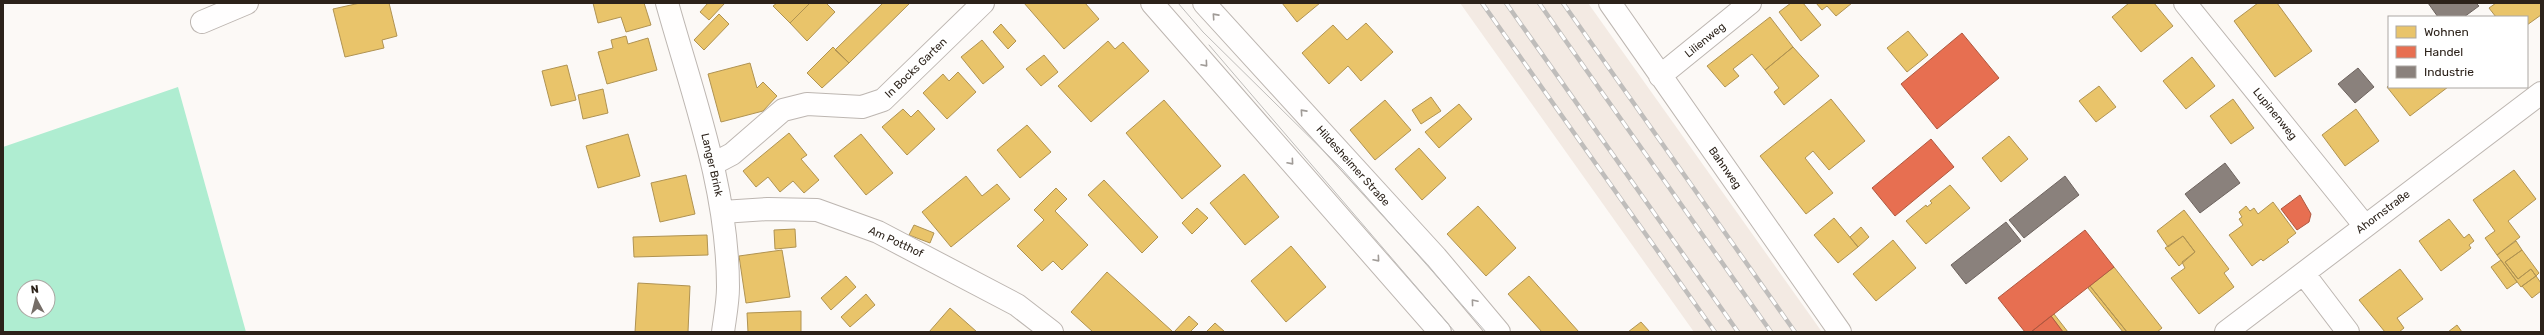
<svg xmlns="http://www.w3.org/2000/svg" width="2544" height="335" font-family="Rubik,sans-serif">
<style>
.built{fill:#f3eae3}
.green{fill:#afedd1;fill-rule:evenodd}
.homes{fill:#e9c46a;stroke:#b09352}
.shops{fill:#e76f51;stroke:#af5840}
.industry{fill:#8a817c;stroke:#6e645f}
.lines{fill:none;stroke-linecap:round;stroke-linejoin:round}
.street-casing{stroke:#bdb6b1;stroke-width:24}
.secondary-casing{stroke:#bdb6b1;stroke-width:24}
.street{stroke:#fffefe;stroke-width:22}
.secondary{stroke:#fffefe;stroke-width:22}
.tram{stroke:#bfbdbb;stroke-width:1}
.rail-casing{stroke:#bfbdbb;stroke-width:4.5}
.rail{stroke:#fff;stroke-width:3;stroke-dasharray:9;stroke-linecap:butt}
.oneway{stroke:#a09b97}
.labels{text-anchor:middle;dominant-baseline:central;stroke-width:4;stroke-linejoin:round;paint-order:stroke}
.street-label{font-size:11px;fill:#2c221a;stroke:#fff}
</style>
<rect width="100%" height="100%" fill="#fcf9f6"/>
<path class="built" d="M1460,3H1588L1822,332H1694Z"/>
<path class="green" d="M178,87L246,332H3V147ZM24,287H48V311H24Z"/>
<path class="homes" d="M360,3H389L397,36L382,40L384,48L345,57L333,9Z
M593,3H644L651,25L626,32L621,17L598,23Z
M708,3H725L709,20L700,12Z
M777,3H810L790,23L773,6Z
M810,3H826L835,12L807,41L790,23Z
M883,3H910L849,63L835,50Z
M1024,3H1085L1099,19L1064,49Z
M1282,3H1320L1297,22Z
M1791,3H1803L1821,25L1801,41L1779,12Z
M1816,3H1852L1836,16L1827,6L1822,10Z
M2129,3H2154L2173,26L2141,52L2112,17Z
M2258,3H2277L2312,51L2275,77L2234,21Z
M2496,3H2541V15L2527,25V17H2496L2489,8Z
M719,14L729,24L704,50L694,40Z
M1770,17L1793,47L1765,70L1752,54L1733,69L1739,76L1725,87L1707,66Z
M1366,23L1393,52L1361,81L1348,66L1329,84L1302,53L1333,25L1347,40Z
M1001,24L1016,41L1008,49L993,32Z
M1908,31L1928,55L1907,72L1887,48Z
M626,36L628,44L648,38L657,70L607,84L598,52L613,48L611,40Z
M982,40L1004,67L983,84L961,57Z
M1108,41L1115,49L1123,42L1149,71L1091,122L1058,86Z
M833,47L849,63L822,88L807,73Z
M1793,47L1819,76L1784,105L1774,92L1779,88L1765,70Z
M1044,55L1058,72L1041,86L1026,69Z
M2192,57L2215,86L2186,109L2163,81Z
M750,63L757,88L763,82L777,96L763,111L721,122L708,74Z
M567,65L576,100L551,106L542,71Z
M958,72L976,92L947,119L923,93L943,74L949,81Z
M2389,85V87H2448L2410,116L2387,87Z
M2099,86L2116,107L2096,122L2079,101Z
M603,89L608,113L583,119L578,95Z
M1431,97L1441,111L1421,124L1412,110Z
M1831,99L1865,141L1829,170L1813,151L1805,158L1833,193L1806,214L1760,156Z
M2233,99L2254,128L2231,144L2210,116Z
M1164,100L1221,166L1182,199L1126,133Z
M1385,100L1411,130L1375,160L1350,130Z
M1459,104L1472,119L1439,148L1425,132Z
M903,109L911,117L918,110L935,129L907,155L882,127Z
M2356,109L2379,141L2345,166L2322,135Z
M1027,125L1051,152L1020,178L997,150Z
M789,133L807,155L801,159L819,180L804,193L793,181L780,192L768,177L756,187L743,171Z
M628,134L640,176L598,188L586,146Z
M861,134L893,173L866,195L834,156Z
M2009,136L2028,159L2001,182L1982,158Z
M1419,148L1446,178L1422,200L1395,169Z
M2514,170L2536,199L2508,221L2520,237L2497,255L2485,238L2495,231L2473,200Z
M1244,174L1279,217L1245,245L1210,203Z
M686,175L695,214L660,222L651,183Z
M966,176L982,196L997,184L1010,199L951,247L922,212Z
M1104,180L1158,237L1142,253L1088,195Z
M1950,185L1970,208L1926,244L1906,221L1926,205L1927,207L1932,203L1930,201Z
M1056,188L1067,199L1055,211L1088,245L1062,270L1053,261L1042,271L1017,246L1044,220L1034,210Z
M2273,202L2296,233L2287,240L2289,242L2263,261L2261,259L2252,266L2229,235L2243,225L2239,219L2242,217L2239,212L2246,206L2250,211L2254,208L2258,214Z
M1478,206L1516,248L1486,276L1447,234Z
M1197,208L1208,218L1192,234L1182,223Z
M2184,210L2229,269L2224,273L2234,287L2199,314L2171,278L2185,268L2182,262L2195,252L2183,236L2168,247L2157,231Z
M1834,218L1858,247L1838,263L1814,235Z
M2449,219L2464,238L2469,234L2474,241L2469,245L2471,248L2441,271L2419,241Z
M914,225L934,233L930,243L909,235Z
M1861,227L1869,237L1858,247L1850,237Z
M795,229L796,247L775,249L774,230Z
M707,235L708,255L634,257L633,237Z
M2183,236L2195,252L2179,266L2165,248Z
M1893,240L1916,268L1876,301L1853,274Z
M2516,241L2522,250L2505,262L2518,279L2531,269L2536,276L2521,287L2497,255Z
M1291,246L1326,287L1286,322L1251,281Z
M782,250L790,297L746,303L739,256Z
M2522,250L2539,273L2536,276L2531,269L2518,279L2505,262Z
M2501,260L2517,282L2507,289L2491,267Z
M2114,267L2162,328L2157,332H2127L2090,286Z
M2400,269L2423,299L2397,318L2404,328L2399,332H2385L2359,300Z
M1107,272L1172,331L1171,332H1093L1071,312Z
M846,276L856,287L831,310L821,298Z
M1529,276L1579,332H1542L1508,294Z
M2536,276L2541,283V291L2532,298L2522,286Z
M638,283L690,286L688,332H635Z
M2090,286L2127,332H2123L2088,288Z
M866,294L875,305L850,327L841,317Z
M950,308L977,332H929Z
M801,311V332H748L747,313Z
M2054,314L2068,332H2063L2051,316Z
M1189,316L1198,324L1190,332H1174Z
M1641,322L1650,332H1628Z
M1215,323L1225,332H1206Z
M2457,325L2462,332H2448Z"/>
<path class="shops" d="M1962,33L1999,78L1937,129L1901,84Z
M1931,139L1954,167L1895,216L1872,188Z
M2300,195L2311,214L2309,222L2297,230L2281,209Z
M2085,230L2114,267L2031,332H2025L1998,298Z
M2051,316L2063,332H2031Z"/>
<path class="industry" d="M2428,3H2476L2479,6L2464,17H2438Z
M2358,68L2374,87L2355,103L2338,84Z
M2225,163L2240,183L2200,213L2185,194Z
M2065,176L2079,195L2024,238L2009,220Z
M2006,222L2021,241L1966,284L1951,265Z"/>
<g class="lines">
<defs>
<path id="street" d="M667,3C693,96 728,189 728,287C728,302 725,317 723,332
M1610,3L1840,332
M2185,3L2365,226
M202,22L247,3
M1660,76L1750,3
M713,164L732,154L783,110L807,104L862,107L883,100L983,3
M722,212L768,209L817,210L878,232L1017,305L1052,332
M2304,274L2348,332
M2226,332L2541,93"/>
<path id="secondary" d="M1152,3L1440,332
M1204,3L1436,257L1499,332"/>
</defs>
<use href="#street" class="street-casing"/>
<use href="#secondary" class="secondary-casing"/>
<use href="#street" class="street"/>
<use href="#secondary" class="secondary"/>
<path class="tram" d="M1178,3L1203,32L1342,169L1486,332
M1209,45L1455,332"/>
<defs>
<path id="rail" d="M1482,3L1715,332
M1506,3L1738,332
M1539,3L1771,332
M1563,3L1795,332"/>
</defs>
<use href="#rail" class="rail-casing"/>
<use href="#rail" class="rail"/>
</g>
<defs><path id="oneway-chevron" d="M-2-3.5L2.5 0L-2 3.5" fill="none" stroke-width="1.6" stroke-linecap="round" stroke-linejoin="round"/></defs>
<g class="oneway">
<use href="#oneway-chevron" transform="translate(1215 16) rotate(-132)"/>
<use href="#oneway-chevron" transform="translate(1205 64) rotate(49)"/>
<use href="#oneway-chevron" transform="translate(1303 112) rotate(-132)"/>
<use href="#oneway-chevron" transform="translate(1291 162) rotate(49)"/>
<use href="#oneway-chevron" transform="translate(1377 259) rotate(49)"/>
<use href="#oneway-chevron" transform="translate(1474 302) rotate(-130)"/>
</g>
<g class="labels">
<g class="street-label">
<text transform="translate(1705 40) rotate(-39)">Lilienweg</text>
<text transform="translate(916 68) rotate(-44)">In Bocks Garten</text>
<text transform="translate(2275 114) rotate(51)">Lupinenweg</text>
<text transform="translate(712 165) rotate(77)">Langer Brink</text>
<text transform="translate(1353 166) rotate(48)">Hildesheimer Straße</text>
<text transform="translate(1725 168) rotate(55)">Bahnweg</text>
<text transform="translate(2383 212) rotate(-37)">Ahornstraße</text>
<text transform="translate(896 242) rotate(25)">Am Potthof</text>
</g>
</g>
<rect width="2544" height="335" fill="none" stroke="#2c221a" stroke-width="8"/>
<rect x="2388" y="16" width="140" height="72" fill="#ffffff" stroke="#aba7a3"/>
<rect x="2396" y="26" width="20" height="12" fill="#e9c46a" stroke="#aba7a3"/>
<text x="2424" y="36" font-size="12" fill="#2c221a">Wohnen</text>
<rect x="2396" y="46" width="20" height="12" fill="#e76f51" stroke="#aba7a3"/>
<text x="2424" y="56" font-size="12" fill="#2c221a">Handel</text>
<rect x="2396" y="66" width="20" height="12" fill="#8a817c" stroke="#aba7a3"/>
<text x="2424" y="76" font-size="12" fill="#2c221a">Industrie</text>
<g transform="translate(36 299) rotate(353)"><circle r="19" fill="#ffffff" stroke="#aba7a3"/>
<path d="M0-3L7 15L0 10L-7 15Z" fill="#756d67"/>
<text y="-6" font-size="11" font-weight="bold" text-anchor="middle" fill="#2c221a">N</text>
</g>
</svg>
